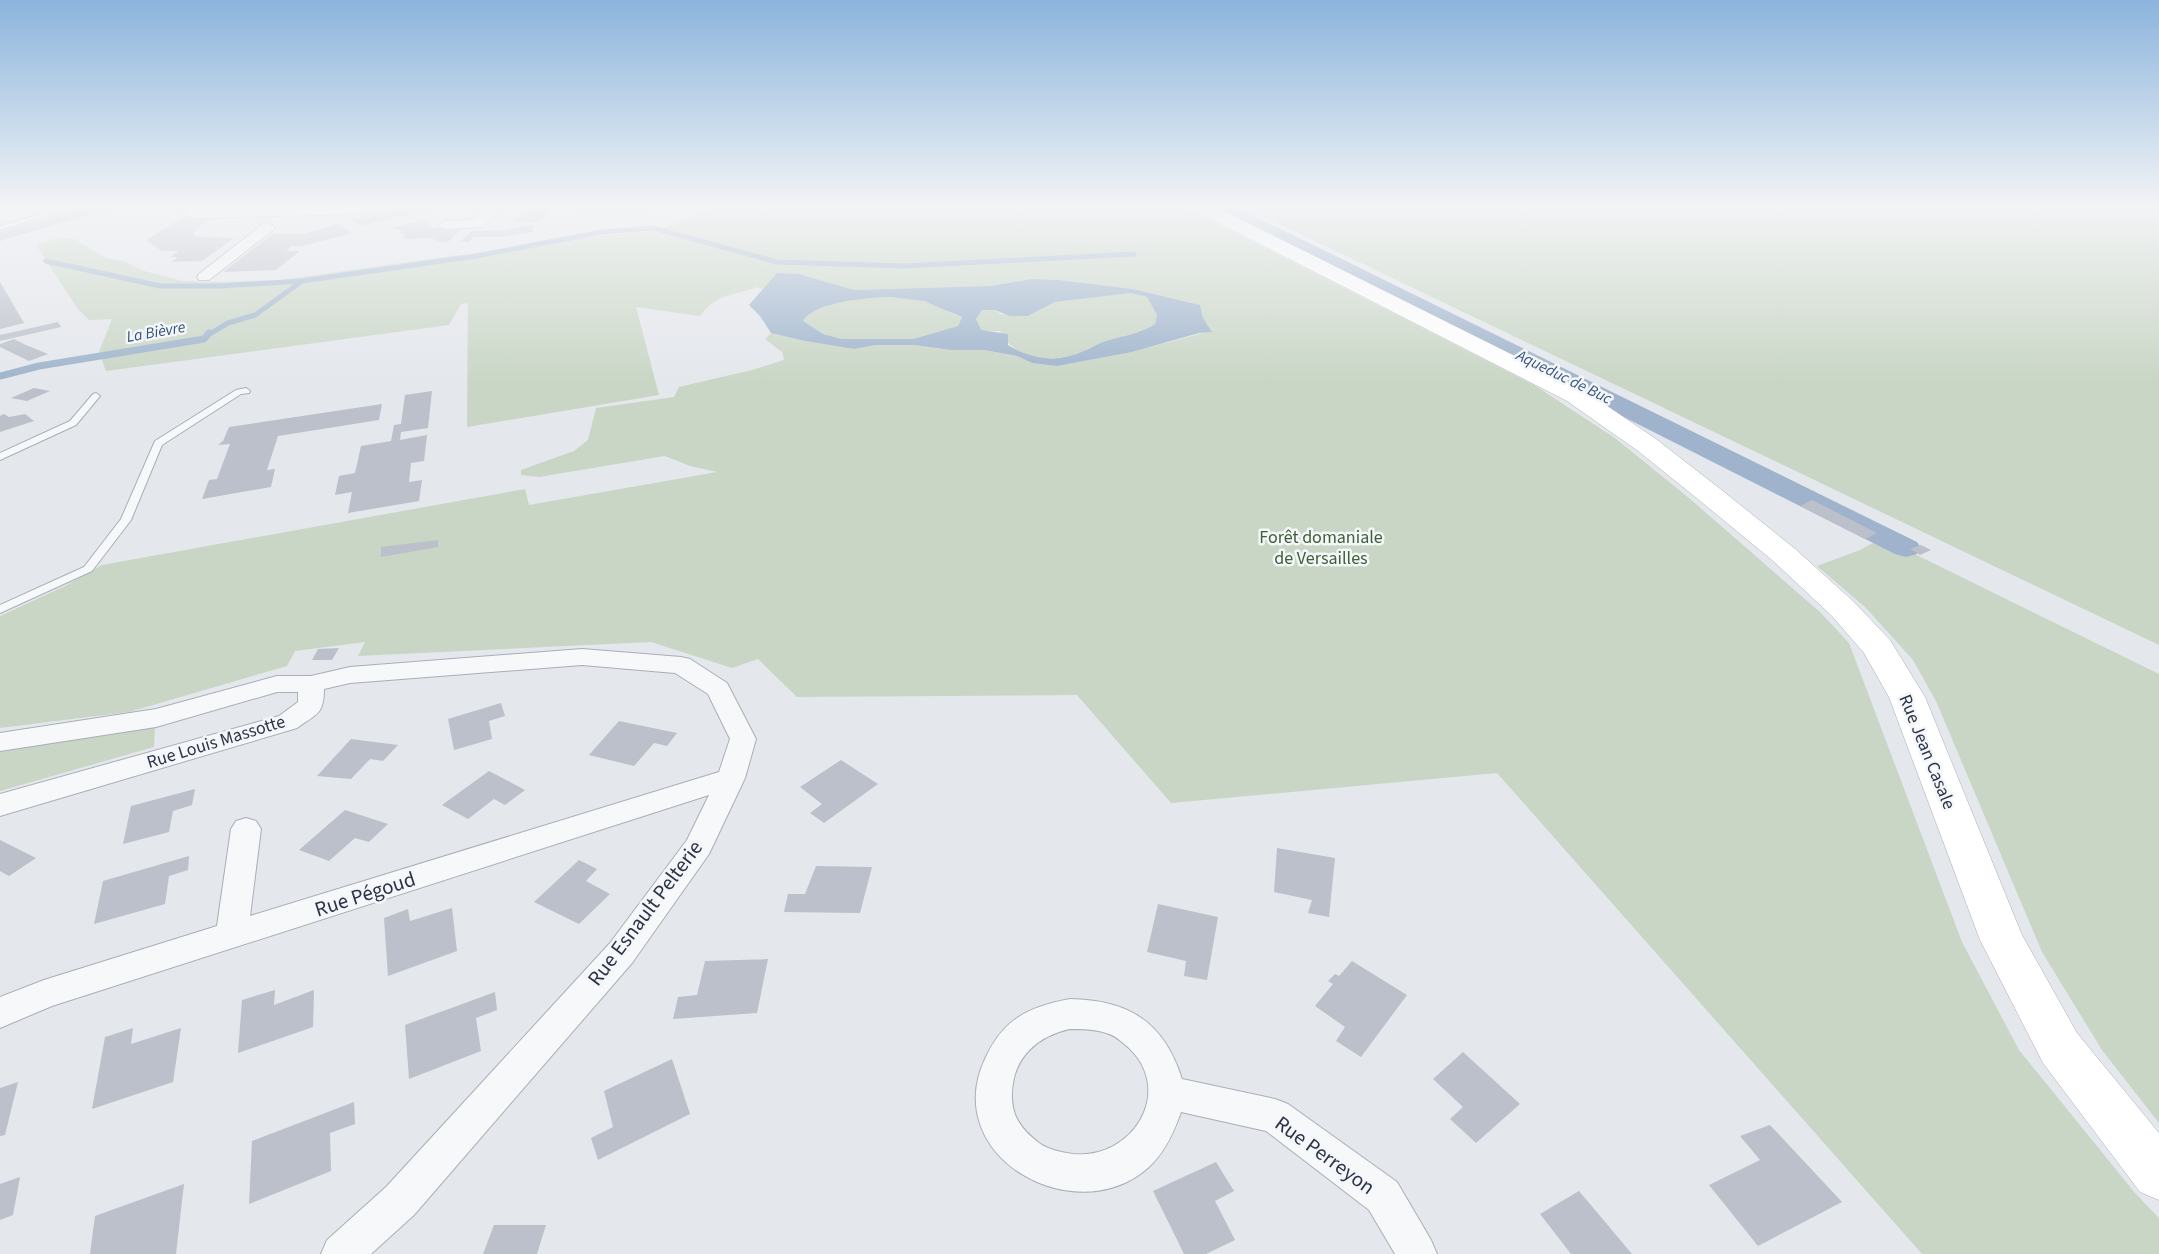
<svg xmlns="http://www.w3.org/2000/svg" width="2159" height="1254" font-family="'Source Sans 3',sans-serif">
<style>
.green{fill:#c9d6c5}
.water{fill:#9fb4cc;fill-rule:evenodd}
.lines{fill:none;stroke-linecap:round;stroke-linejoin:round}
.stream-far1{stroke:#9fb4cc;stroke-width:5}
.stream{stroke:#9fb4cc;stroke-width:7}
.canal{fill:#9fb4cc;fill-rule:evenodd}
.building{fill:#bbc0ca}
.service-casing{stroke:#a9aeb7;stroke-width:2}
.minor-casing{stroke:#a9aeb7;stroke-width:2}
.secondary-casing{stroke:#a9aeb7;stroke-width:1}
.service{fill:#f7f8fa;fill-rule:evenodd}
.minor{fill:#f7f8fa;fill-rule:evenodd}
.secondary{fill:#fff;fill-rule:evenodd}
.labels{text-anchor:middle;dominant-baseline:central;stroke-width:5;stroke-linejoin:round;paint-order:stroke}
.far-water-label{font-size:16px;font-style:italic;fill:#34527a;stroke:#f4f6f9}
.park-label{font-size:18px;fill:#3f6138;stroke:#f4f6f9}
.street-label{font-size:18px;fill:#2b3445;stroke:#f4f6f9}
.near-street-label{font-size:21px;fill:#2b3445;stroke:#f4f6f9}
</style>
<rect width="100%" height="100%" fill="#e4e7ec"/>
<path class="green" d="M714,207H1185L1534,385L1615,438L1689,498L1821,613L1849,643L1962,942L2019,1050L2135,1193L2159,1218V1254H1922L1497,773L1171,803L1077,695L797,697L758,659L732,668L651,642L358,656L365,642L295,651L287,666L129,712L0,728V616L65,586L102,565L525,489L529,505L717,472L690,466L665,456L539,477L521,475V470L574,451L588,440L596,408L674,397L679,387L752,370L784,360L782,352L765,339L771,333L805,341L854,349L876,345H914L951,350H984L1017,356L1032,363L1057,366L1132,352L1211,331L1203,318L1200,305L1133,289L1059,280L1032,279L990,286L854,290L799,274L777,273L765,290L757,287C732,297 718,292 700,316L636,307L659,395L467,427L468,303L461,304L449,325L106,371L99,352L112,319L89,320L78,309L36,245L61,237L76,240L106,258L124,261L144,271L183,281L209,282L280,280L458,255H488L587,237L655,231Z
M1244,207H2159V645Z
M1131,293L1147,297L1157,315L1155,324C1137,334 1126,335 1107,341C1098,343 1090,349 1082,352C1051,363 1017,362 1000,331H980L976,319L982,310H995L1001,314L1028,316L1055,302Z
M890,297C906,299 924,299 939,306C948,310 952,315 962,317L958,326L913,339H842L823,334L803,321C815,301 868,298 890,297Z
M1882,538L2159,674V1123L2102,1050L2042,952L1936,701L1913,660L1866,608L1817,566L1860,550Z
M155,726L154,747L0,791V749Z"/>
<path class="water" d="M777,273L799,274L854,290L990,286L1032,279L1059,280L1133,289L1200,305L1203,318L1212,332L1199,333L1132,352L1057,366L1032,363L1017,356L984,350H951L914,345H876L854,349L805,341L771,333L760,316L749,305ZM1131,293L1147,297L1157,315L1155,324C1136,335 1125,335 1106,341C1098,343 1092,348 1084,351C1057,363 1032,360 1008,345V334L981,330L976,319L982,310H995L1010,316H1028L1055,302ZM890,297L924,301L962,317L958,326L913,339H842L823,334L803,321C815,301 868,298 890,297Z"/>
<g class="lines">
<path class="stream-far1" d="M1351,210L1406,207
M46,261L160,286H220L302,281
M208,335L228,323L255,315L302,281L476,256L602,232L653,228L777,262L903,266L1134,254"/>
<path class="stream" d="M0,376L39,366L204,339L209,333"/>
<path class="canal" d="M1213,207H1236L1917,542L1921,548L1917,554L1906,557L1895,554L1216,211Z"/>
</g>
<path class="building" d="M84,207L108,209L0,241V232Z
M401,207L435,208L360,226L350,220Z
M582,207H647V209L578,211Z
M532,208H554L539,222H514Z
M184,217H214L195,229L197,230L193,233L198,237L234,238L202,261L171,262L178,257H170L179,251H162L146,240Z
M426,219L429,221L426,222L428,225L433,228H448L444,231L461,229L448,242H436L438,240H432L435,238L406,239L402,236L405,235L399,232L403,231L391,228Z
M338,224L353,233L302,246H292L286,251H300L276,270L223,272L272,234H302Z
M532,224L534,227L531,228L533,232L503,237H474L469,242H460L472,231L506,230Z
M0,282L24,323L0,329Z
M58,322L61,327L0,341V335Z
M14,339L26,345L48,354L29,361L0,347V344Z
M34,388L50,391L27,401L11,398Z
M432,391L428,428L401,432L400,440L427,435L424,461L411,463L409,482L422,480L419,501L348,513L352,492L335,495L339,476L355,473L361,446L391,441L394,425L401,424L405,395Z
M382,404L379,420L278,436L267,470L275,469L271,487L202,499L209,480L217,479L230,444L218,445L223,441L229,427Z
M4,414L9,417L25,414L34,421L0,432V416Z
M1812,500L1877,533L1865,539L1800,506Z
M438,540V547L381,557V547Z
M1921,545L1931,550L1920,555L1910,549Z
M339,648L332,660H312L318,649Z
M501,703L505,716L489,721L492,739L454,750L448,719Z
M619,721L677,733L667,746L654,743L634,766L589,755Z
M351,739L398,745L383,761L370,759L351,779L317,776Z
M841,760L878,784L824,823L810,813L822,804L800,787Z
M489,771L525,790L505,805L494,799L468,819L442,805Z
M195,789L192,805L173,811L169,832L123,844L131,806Z
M345,810L388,824L369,842L355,838L329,861L299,850Z
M0,840L36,858L9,876L0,871Z
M1277,848L1335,858L1329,917L1308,913L1312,900L1274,892Z
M189,856L188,870L169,876L165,904L94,924L103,881Z
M579,860L597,869L586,881L610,894L579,924L534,902Z
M816,866L872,867L860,913L784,912L788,894H805Z
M1158,904L1218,917L1207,980L1184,976L1186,961L1147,952Z
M452,908L457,951L388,976L384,918L408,909L410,921Z
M768,959L757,1013L673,1019L678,997L697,995L705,961Z
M1352,961L1407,995L1361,1057L1336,1041L1345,1027L1315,1006L1333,984L1328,981L1335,974L1339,976Z
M275,990L274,1005L314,990L313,1027L238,1053L242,1000Z
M495,992L497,1010L476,1018L481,1051L409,1079L405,1025Z
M133,1028L131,1044L181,1028L173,1082L92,1109L105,1037Z
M1463,1052L1520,1104L1476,1143L1450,1119L1463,1107L1433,1079Z
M672,1059L690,1114L598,1160L591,1138L613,1127L604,1091Z
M18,1082L5,1135L0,1136V1088Z
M354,1102L355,1124L330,1133L331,1171L249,1204L252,1141Z
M1770,1125L1842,1202L1758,1246L1709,1185L1760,1160L1740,1136Z
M1216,1162L1234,1191L1215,1201L1235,1240L1206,1254H1184L1153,1191Z
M20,1177L13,1215L0,1220V1184Z
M184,1184L176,1254H90L95,1216Z
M1579,1191L1632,1254H1571L1540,1214Z
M494,1225H546L537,1254H483Z"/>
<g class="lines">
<defs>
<path id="service" d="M64,207H74L0,230V226Z
M246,388L250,391L249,393L241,394L162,445L131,520L92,571L0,613V605L84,567L121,519L155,441L236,390Z
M96,393L100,396L76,425L0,460V453L70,421L93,394Z"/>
<path id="minor" d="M180,207H194L197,210L376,207L374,210L354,214L194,218L189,217Z
M489,207H504L482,227L445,229L438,225L445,221L474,220Z
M268,223L275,227L273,230L209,280H199L197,277L199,274L263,224Z
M582,649L681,657L690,659L727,683L756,739L745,778L709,854L632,963L414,1215L371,1254H321L327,1240L386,1187L610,943L687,840L709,795L52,1006L0,1028V997L44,980L217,926L231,829L236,821L246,818L256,821L261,829L250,916L719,772L730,739L708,694L675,673L582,665L350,683L324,689C324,715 316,714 297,728L0,816V794L279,716L298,702V692H277L156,727L0,751V733L156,709L277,676H311L350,667Z
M1070,999C1129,1000 1164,1022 1182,1079L1275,1099L1288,1104L1397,1182L1431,1240L1437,1254H1395L1369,1210L1266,1131L1181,1112C1174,1132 1165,1152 1149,1167C1076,1233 939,1157 985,1059C1003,1019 1028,1007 1070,999ZM1070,1029C1082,1029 1095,1029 1106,1033C1115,1035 1122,1042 1129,1048C1175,1092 1132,1160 1073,1154C1061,1152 1049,1150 1039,1143C1021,1129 1011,1116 1012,1093C1013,1058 1037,1036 1070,1029Z"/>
<path id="secondary" d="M1193,207H1216L1585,391L1656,439L1719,488L1794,548L1854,602L1890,640L1925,697L2022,935L2077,1033L2159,1133V1200L2140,1192L2043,1063L1980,940L1889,697L1864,653L1832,616L1772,560L1699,500L1638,451L1567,401L1196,211Z"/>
</defs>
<use href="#service" class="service-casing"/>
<use href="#minor" class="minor-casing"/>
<use href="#secondary" class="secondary-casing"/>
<use href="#service" class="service"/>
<use href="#minor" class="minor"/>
<use href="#secondary" class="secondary"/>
</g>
<linearGradient id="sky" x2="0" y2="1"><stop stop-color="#8bb4dd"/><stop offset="0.54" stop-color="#f3f4f6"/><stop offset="1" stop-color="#f3f4f6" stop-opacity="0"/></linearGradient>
<rect width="2159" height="382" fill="url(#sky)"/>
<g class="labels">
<g class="far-water-label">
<text transform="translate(156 332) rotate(-10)">La Bièvre</text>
<text transform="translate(1564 377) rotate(26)">Aqueduc de Buc</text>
</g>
<g class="park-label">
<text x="1321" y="537">Forêt domaniale<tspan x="1321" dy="21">de Versailles</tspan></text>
</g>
<g class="street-label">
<text transform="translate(216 742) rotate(-17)">Rue Louis Massotte</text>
<text transform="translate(1927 752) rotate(68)">Rue Jean Casale</text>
</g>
<g class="near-street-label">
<text transform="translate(365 894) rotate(-18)">Rue Pégoud</text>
<text transform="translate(645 913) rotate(-53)">Rue Esnault Pelterie</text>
<text transform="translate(1325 1155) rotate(36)">Rue Perreyon</text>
</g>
</g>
</svg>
